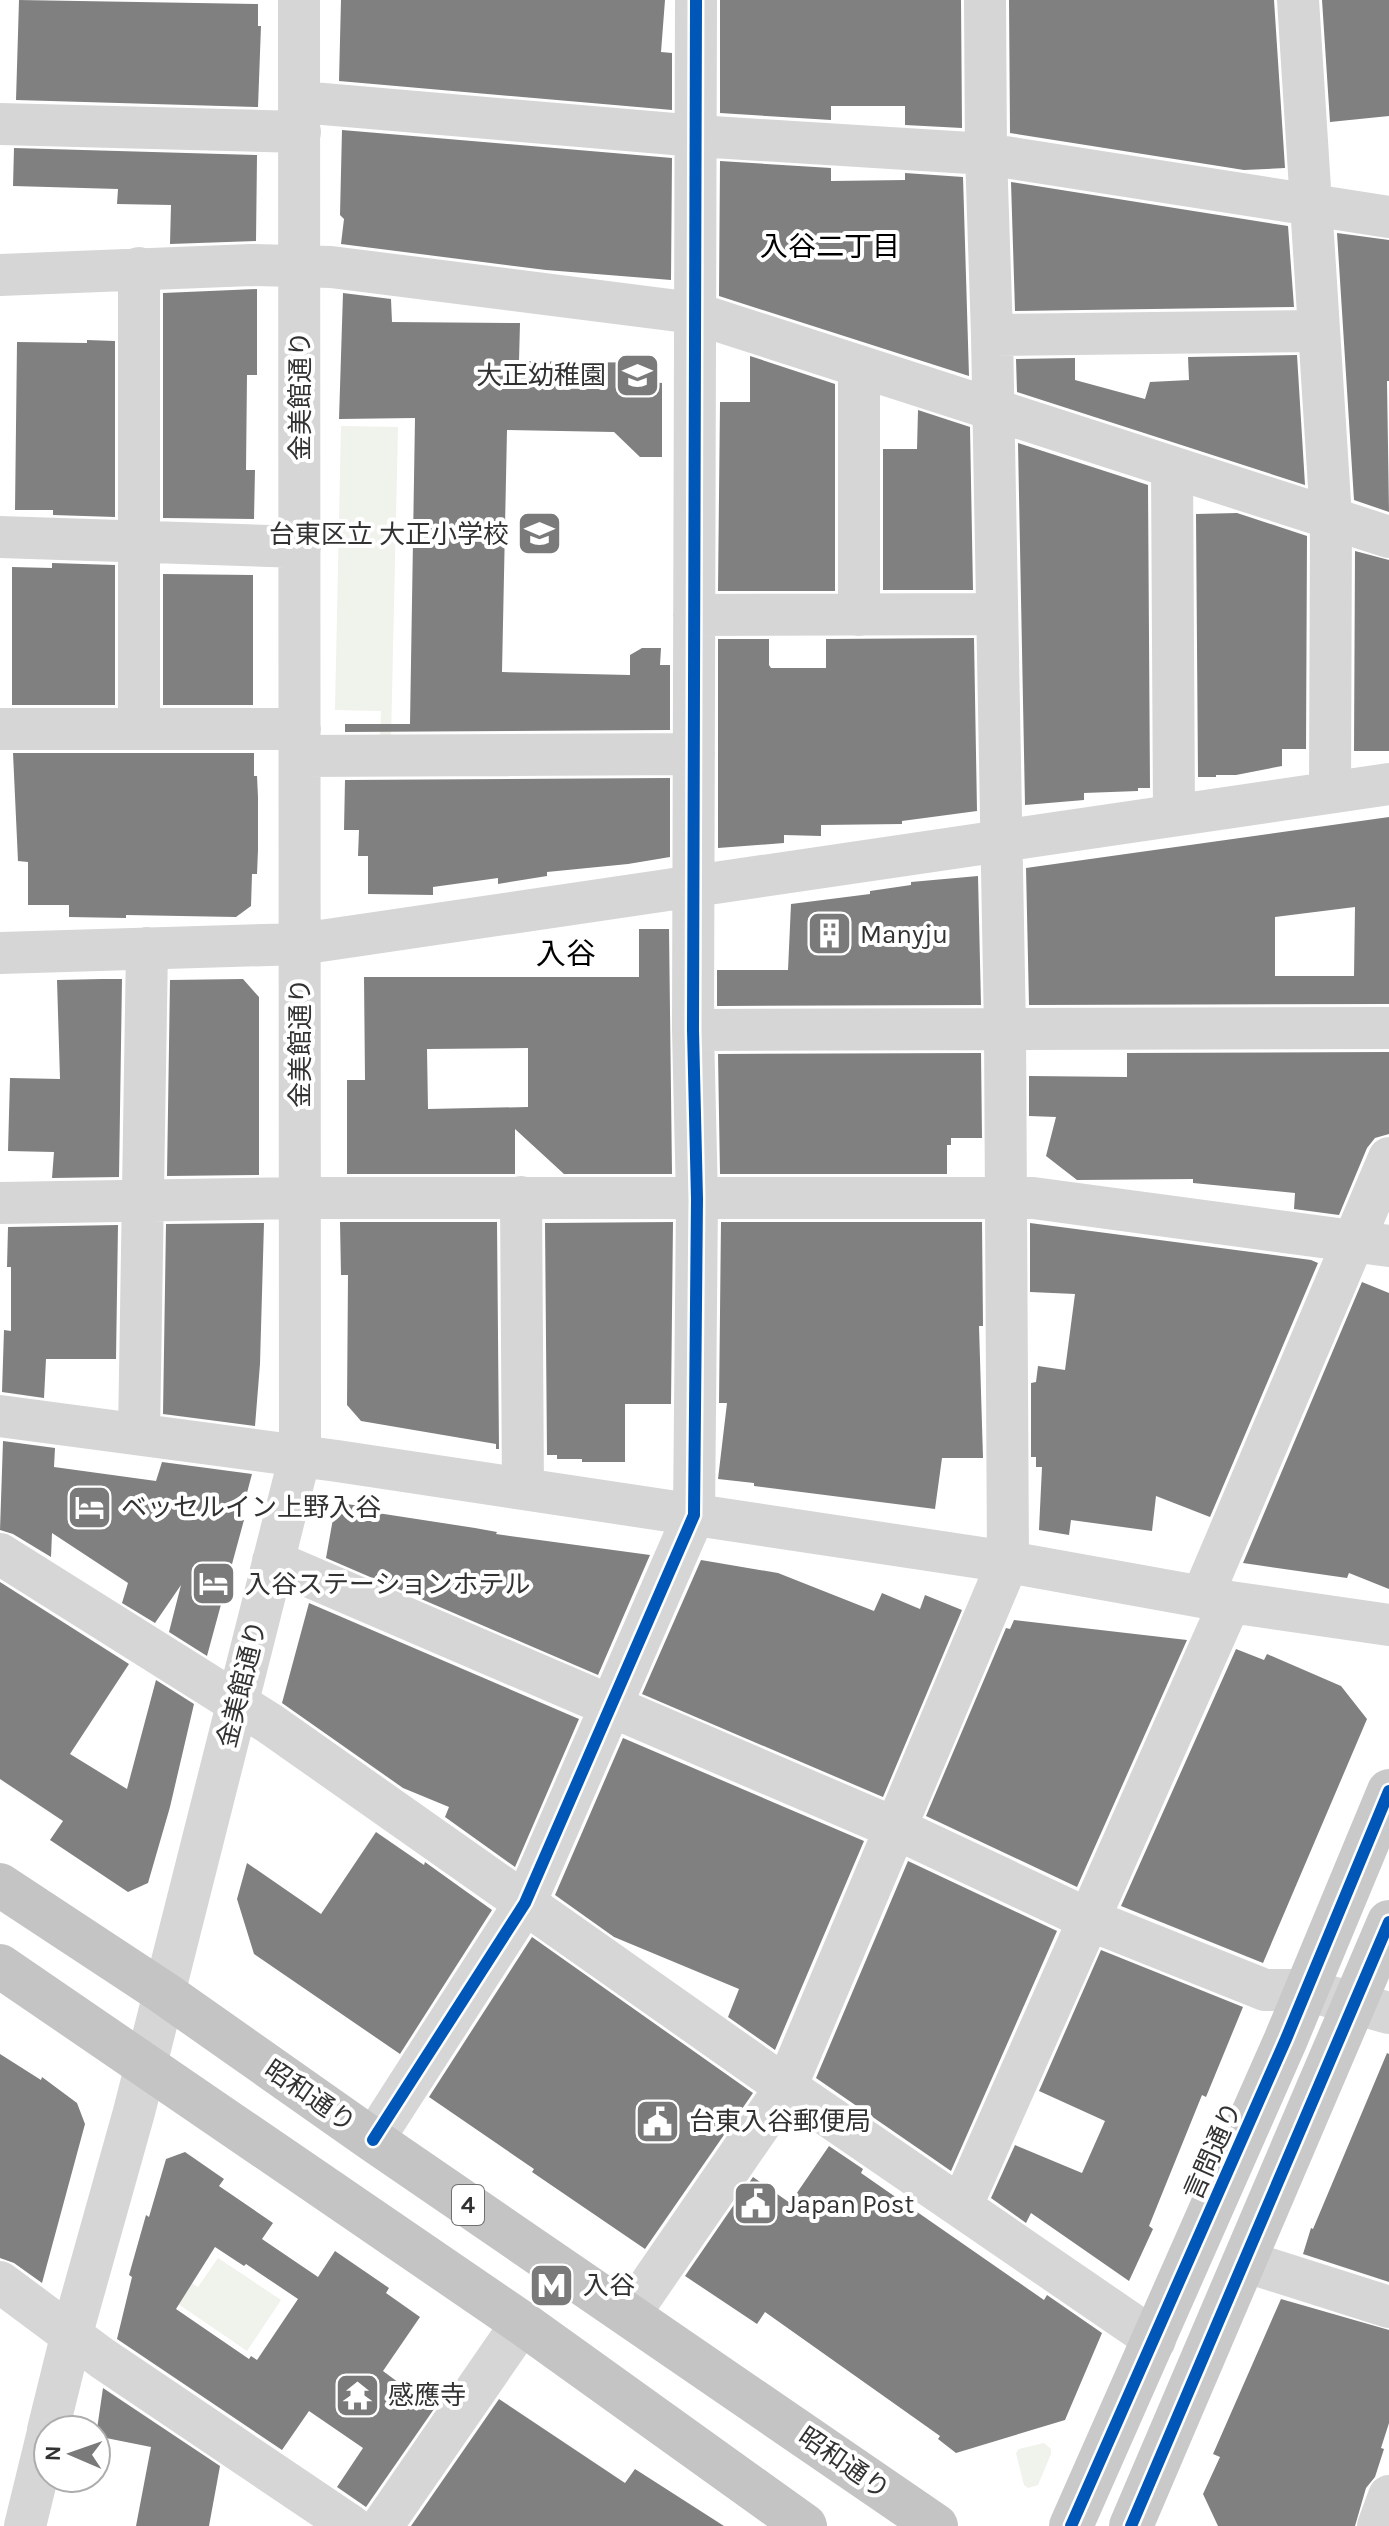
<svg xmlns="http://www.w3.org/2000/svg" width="1389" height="2526" font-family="Karla,'Noto Sans JP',sans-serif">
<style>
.green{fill:#f0f2ec}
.building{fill:#808080;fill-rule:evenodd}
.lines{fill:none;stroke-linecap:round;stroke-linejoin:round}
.minor{stroke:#d6d6d6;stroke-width:42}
.major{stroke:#c9c9c9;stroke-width:44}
.highway{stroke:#c4c4c4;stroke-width:44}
.cycleway-casing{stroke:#fff;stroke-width:17}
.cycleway{stroke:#0057b8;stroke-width:12}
.labels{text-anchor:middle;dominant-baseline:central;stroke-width:8;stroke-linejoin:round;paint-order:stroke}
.shield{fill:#fff;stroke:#707070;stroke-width:2}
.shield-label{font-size:24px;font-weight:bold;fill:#323232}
.poi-label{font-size:26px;fill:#323232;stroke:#fff;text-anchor:start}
.street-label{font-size:26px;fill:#323232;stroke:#fff}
.neighbourhood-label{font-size:28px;fill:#000;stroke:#fff}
.quarter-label{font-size:30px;fill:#000;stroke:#fff}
</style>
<rect width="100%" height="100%" fill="#fff"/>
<path class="green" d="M341,426L398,427L391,738H380L381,711L335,710Z
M218,2258L281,2300L247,2351L165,2295L179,2275L198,2287Z
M1044,2443L1051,2449V2454L1038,2485L1028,2488L1024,2485L1016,2453L1019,2449Z"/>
<path class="building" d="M19,0L258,4V26H261L258,107L16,100Z
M341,0H665L661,52L672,53V110L339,81Z
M720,0H961L962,128L905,125V106H831V120L720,113Z
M1009,0H1274L1285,168L1244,170L1010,133Z
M1322,0H1389V116L1330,122Z
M342,130L672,158L671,280L546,270L341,244L344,219L340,215Z
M14,148L257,155L256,241L170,244L171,205L117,204L118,189L13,186Z
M720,161L831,168V181L905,180V173L963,177L969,376L719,296Z
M1011,182L1288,226L1294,307L1015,311Z
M1337,233L1389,240V381H1387L1389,512L1354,500Z
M257,289V375H247L246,470H255L254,519L163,518V293Z
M343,293L391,299L392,322L520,323L519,361L652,363L651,382L662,383V457H640L614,432L507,430L502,672L630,675V655L642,648H661L660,665H670V730L345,732V724H410L415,418L339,419Z
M87,340L115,341V517L53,515V510H15L17,342L87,343Z
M1297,355L1305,485L1017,392L1016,359L1075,358V380L1145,399L1150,382L1189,380L1188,357Z
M750,356L835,384V591H718L720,402H750Z
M918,410L970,427L973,590H883V449H917Z
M1018,443L1148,485L1150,788H1138V791L1084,793V800L1025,805Z
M1237,513L1307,536L1306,749H1282V766L1236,775H1216V777H1198L1196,514Z
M1355,551L1389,560V751H1354Z
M52,563L115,565V705H12V567L52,568Z
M163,574L253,575V705H163Z
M974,638L977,811L902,821V824L821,825V836L784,835V843L718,848V639H769V665L771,668H826V639Z
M13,753H254V776H257L258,797V850L257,874H252L251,906L236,917L126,915V918L69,917V905H28V862L18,861Z
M670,778V857L628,864L547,872V876L498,884V878L433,887V895L368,894V856H358L359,830H344L345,780Z
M1389,817V1004L1029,1005L1026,868ZM1355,907L1354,976H1275V917Z
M978,876L981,1005L717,1006V970H788L791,904L870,894V891L911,885V882Z
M639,929H669L672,1174H564L515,1129V1174H347V1080H365L364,977H639ZM528,1048V1107L428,1109L427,1049Z
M102,979H122L119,1177L52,1178L54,1152L8,1151L10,1078L60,1079L57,980Z
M243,979L259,997V1175L167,1176L170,980Z
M1389,1052V1134L1375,1138L1367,1148L1339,1215L1294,1209L1295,1193L1193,1183V1179L1077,1180L1046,1156L1056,1117L1029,1116V1076L1127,1077V1053Z
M981,1053L982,1138H951V1145H947V1174H720L718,1054Z
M340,1222H497L499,1449H496V1444L361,1421L347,1405L348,1275H341Z
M673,1222L671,1404H625V1462H582V1459H557V1455H547L545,1223Z
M721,1222H982L983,1326H979L983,1458H942L935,1509L754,1486V1483L718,1479L727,1403H719Z
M264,1223L260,1364L255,1426L163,1414L166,1224Z
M1030,1223L1311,1260L1318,1263L1210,1517L1156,1496L1152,1531L1071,1520L1069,1535L1039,1530L1042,1467H1036V1457H1031V1383L1036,1382L1038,1366L1065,1370L1075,1294L1030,1292Z
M118,1225L116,1359H46L44,1398L2,1392L4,1330L11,1331V1267H7L8,1227Z
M1362,1282L1389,1293V1589L1349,1573L1347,1578L1243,1563Z
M3,1441L55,1448L54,1467L156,1481L162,1462L252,1474L240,1519L244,1520L207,1656L169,1632L181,1585L155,1623L122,1603L128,1583L52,1533L51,1557L13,1534L0,1530Z
M345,1504L372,1507L371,1512L475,1528L497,1532L496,1534L650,1555L598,1675L326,1558L334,1513Z
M701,1560L778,1573L874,1611L882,1593L920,1609L925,1595L962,1610L883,1797L642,1694Z
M0,1582L129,1664L70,1754L127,1789L156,1680L194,1704L170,1807L148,1883L128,1892L50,1840L63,1821L0,1779Z
M309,1603L579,1719L515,1867L445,1817L449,1807L403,1788L282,1703Z
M1014,1620L1187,1640L1077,1887L926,1816L1006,1628L1010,1629Z
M1236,1649L1264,1660L1267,1654L1341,1686L1367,1719L1263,1963L1121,1906Z
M623,1738L864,1841L775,2050L728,2017L739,1989L614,1937L555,1895Z
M376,1832L424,1865L425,1862L492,1910L400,2054L254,1954L237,1899L247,1863L321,1914Z
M908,1861L1057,1931L951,2171L816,2078Z
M532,1937L753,2093L645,2249L532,2172L534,2169L429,2097Z
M1101,1950L1243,2007L1206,2097L1202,2095L1149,2226L1153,2229L1129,2281L1031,2213L1026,2223L991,2198L1015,2145L1082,2173L1105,2121L1039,2091Z
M1387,2053L1389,2054V2282L1303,2254L1311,2228L1313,2229Z
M0,2054L41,2080L42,2077L77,2103L85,2124L42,2283L14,2263L0,2258Z
M829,2146L863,2169L861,2173L1044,2300L1047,2295L1102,2333L1065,2420L956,2453L938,2439L940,2436L765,2312L757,2324L685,2276L753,2177L790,2203Z
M185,2152L224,2179L219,2186L273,2223L262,2239L318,2277L335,2251L389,2288L386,2293L420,2317L383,2371L434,2409L366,2507L337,2487L363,2448L309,2411L282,2450L117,2339L132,2277L129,2275L146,2215L149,2217L166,2159ZM215,2247L244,2266L246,2264L298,2299L257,2360L251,2356L249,2359L176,2309Z
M1281,2299L1389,2330V2423L1381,2448L1384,2449L1375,2477L1366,2488L1355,2526H1218L1203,2494L1220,2457L1213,2454Z
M103,2388L220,2466L209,2526H136L151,2447L96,2436Z
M499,2399L625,2483L635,2469L724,2526H411Z"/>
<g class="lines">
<path class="minor" d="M1298,0L1331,518L1330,792
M300,102L697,136L986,154L1389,217
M0,124L300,132
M0,275L251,265L331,267L694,313L1389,537
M992,335L1318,331
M859,366V615
M1172,467L1174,814
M0,537L300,547
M694,615L997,614
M0,729H300
M139,729V268
M300,756L694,754
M0,953L300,944L1389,784
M693,1030L1389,1028
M521,1197L523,1489
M0,1203L300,1198H1033L1389,1246
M0,1416L337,1461L1008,1562L1230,1602L1389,1625
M139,1434L147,948
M0,1554L269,1723L786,2087L1155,2340
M273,1561L897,1829L1090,1920L1265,1990H1306L1389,2013
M1202,1597L1389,1158
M373,2140L525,1903L694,1515L697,1199L693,1030L696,0
M961,2207L1230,1602
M1244,2261L1389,2307
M0,2282L102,2358L351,2526
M629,2315L786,2087L1008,1562L1005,1030L992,335L986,154L985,0
M48,2430L72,2333L134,2112L300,1456L299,0
M25,2526L48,2432
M382,2526L522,2323
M1378,2526L1389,2496"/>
<path class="major" d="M1071,2526L1286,2039L1389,1791
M1131,2526L1389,1922"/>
<path class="highway" d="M0,1885L164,1993L373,2140L936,2526
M0,1966L522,2323L805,2526"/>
<defs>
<path id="cycleway" d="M373,2140L525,1903L694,1515L697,1199L693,1030L696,0
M1071,2526L1286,2039L1389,1791
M1131,2526L1389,1922"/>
</defs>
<use href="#cycleway" class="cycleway-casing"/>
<use href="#cycleway" class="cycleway"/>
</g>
<defs>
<symbol id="school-square" viewBox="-11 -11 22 22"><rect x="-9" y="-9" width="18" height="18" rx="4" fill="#7a7a7a" stroke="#fff"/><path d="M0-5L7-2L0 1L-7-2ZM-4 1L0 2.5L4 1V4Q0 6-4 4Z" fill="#fff"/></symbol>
<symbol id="building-square" viewBox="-11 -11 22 22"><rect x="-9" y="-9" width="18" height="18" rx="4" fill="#7a7a7a" stroke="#fff"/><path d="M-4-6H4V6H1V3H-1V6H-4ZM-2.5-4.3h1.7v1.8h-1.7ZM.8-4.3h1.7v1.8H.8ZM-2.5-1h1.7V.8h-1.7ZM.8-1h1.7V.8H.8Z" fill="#fff"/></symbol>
<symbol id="hotel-square" viewBox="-11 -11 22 22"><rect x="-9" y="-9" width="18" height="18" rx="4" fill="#7a7a7a" stroke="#fff"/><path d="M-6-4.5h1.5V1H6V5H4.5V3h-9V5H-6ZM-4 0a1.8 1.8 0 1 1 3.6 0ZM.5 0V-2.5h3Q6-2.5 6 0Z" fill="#fff"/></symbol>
<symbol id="civic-square" viewBox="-11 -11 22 22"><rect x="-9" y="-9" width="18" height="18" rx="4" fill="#7a7a7a" stroke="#fff"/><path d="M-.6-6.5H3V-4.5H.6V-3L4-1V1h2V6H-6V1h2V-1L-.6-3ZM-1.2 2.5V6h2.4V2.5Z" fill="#fff"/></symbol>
<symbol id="metro-square" viewBox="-11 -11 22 22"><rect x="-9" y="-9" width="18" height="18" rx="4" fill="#7a7a7a" stroke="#fff"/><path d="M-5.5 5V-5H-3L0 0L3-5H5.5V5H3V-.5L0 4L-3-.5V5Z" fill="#fff"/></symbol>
<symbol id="temple-square" viewBox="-11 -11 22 22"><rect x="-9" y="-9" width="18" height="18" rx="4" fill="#7a7a7a" stroke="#fff"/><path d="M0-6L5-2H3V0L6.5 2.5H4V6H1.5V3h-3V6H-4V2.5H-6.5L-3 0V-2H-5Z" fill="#fff"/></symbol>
</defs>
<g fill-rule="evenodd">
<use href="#school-square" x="612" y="350" width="51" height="51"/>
<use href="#school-square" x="514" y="508" width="51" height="51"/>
<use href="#building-square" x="804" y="908" width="51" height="51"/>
<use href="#hotel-square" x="64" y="1482" width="51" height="51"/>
<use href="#hotel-square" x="188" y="1558" width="51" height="51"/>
<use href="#civic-square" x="632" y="2096" width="51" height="51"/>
<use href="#civic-square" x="730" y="2178" width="51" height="51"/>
<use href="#metro-square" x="526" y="2260" width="51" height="51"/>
<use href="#temple-square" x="332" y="2370" width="51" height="51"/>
</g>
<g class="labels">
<rect class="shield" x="452" y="2185" width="32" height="40" rx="6"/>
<g class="shield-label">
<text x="468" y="2205">4</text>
</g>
<g class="poi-label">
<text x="606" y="375" text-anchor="end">大正幼稚園</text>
<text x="509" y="534" text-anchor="end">台東区立 大正小学校</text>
<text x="860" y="934">Manyju</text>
<text x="121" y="1507">ベッセルイン上野入谷</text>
<text x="245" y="1584">入谷ステーションホテル</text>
<text x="689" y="2121">台東入谷郵便局</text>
<text x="786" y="2204">Japan Post</text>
<text x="583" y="2285">入谷</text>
<text x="388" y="2395">感應寺</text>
</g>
<g class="street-label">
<text transform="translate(300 396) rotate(-90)">金美館通り</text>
<text transform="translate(300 1043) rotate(-90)">金美館通り</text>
<text transform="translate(242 1684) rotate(-76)">金美館通り</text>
<text transform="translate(310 2096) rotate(35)">昭和通り</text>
<text transform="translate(1213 2151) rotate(-66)">言問通り</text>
<text transform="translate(844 2463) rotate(35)">昭和通り</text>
</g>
<g class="neighbourhood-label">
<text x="830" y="246">入谷二丁目</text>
</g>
<g class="quarter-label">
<text x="566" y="954">入谷</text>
</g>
</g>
<g transform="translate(72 2454) rotate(272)"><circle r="38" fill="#ffffff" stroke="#adadad" stroke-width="2"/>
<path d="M0-6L14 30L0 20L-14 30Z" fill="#7a7a7a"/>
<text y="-12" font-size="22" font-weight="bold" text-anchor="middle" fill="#323232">N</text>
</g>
</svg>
